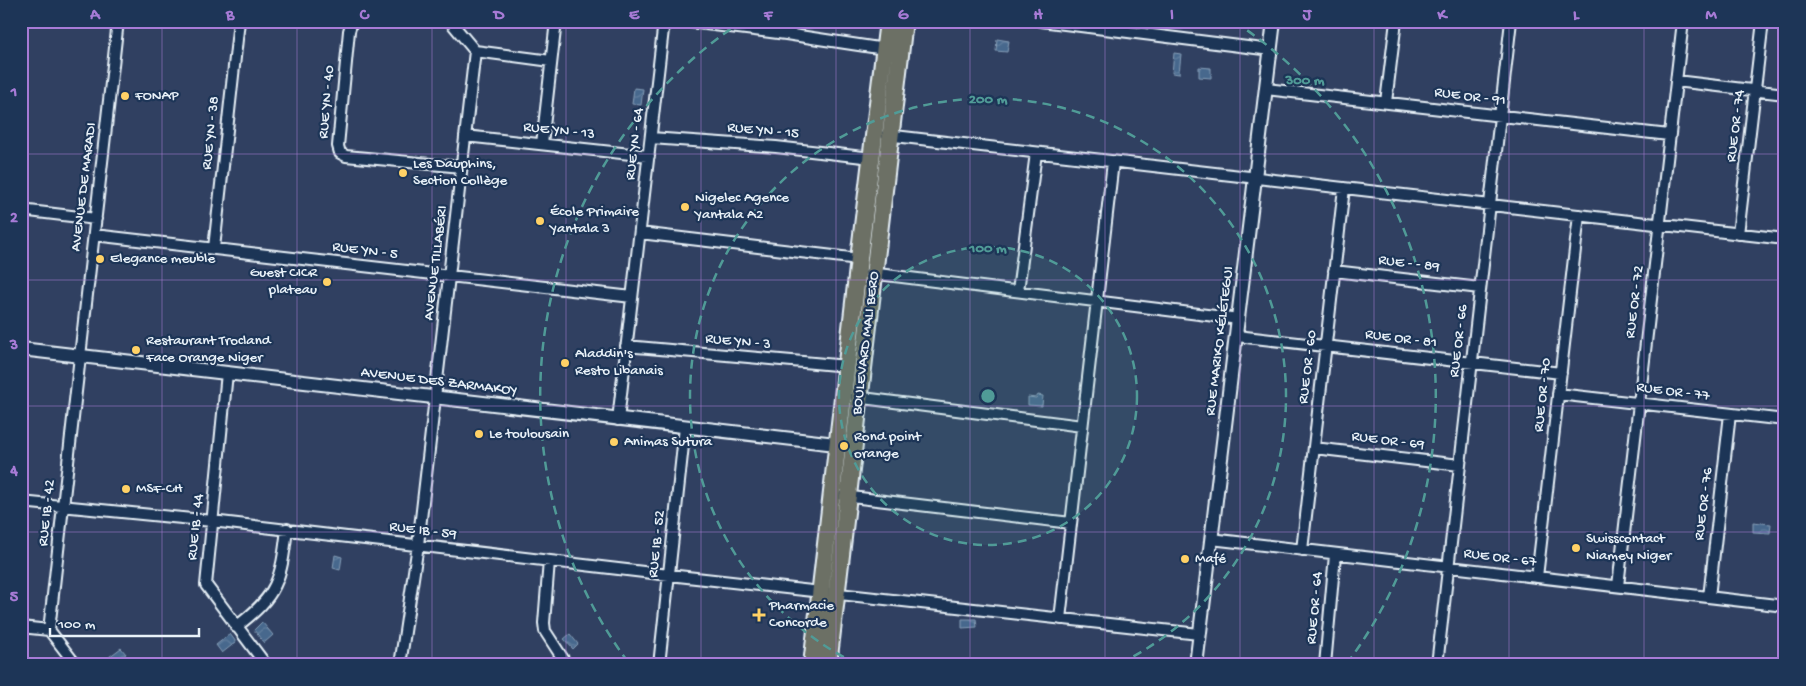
<svg xmlns="http://www.w3.org/2000/svg" width="1806" height="686" font-family="'Gochi Hand',sans-serif">
<style>
.water{fill:url(#water-waves);stroke:#879fb8}
.lines{fill:none;stroke-linecap:round;stroke-linejoin:round}
.minor-casing{stroke:#e8f1f8;stroke-width:14}
.tertiary-casing{stroke:#e8f1f8;stroke-width:16}
.primary-casing{stroke:#e8f1f8;stroke-width:20}
.minor{stroke:#1d3557;stroke-width:10}
.tertiary{stroke:#1d3557;stroke-width:12}
.primary{stroke:#6c7065;stroke-width:16}
.grid{fill:none;stroke:#a77bd6;stroke-width:1;stroke-opacity:0.55}
.ring{fill:none;stroke:#509b97;stroke-width:2.5;stroke-dasharray:9 6}
.poi-dot{fill:#ffd166;stroke:#1d3557;stroke-width:2}
.labels{text-anchor:middle;dominant-baseline:central;stroke-width:4.5;stroke-linejoin:round;paint-order:stroke}
.poi-label{font-size:15px;fill:#e8f1f8;stroke:#1d3557;text-anchor:start}
.street-label{font-size:15px;fill:#e8f1f8;stroke:#1d3557}
.centre{fill:#509b97;stroke:#1d3557;stroke-width:2.5}
.ring-label{font-size:15px;text-anchor:middle;font-weight:bold;fill:#509b97;stroke:#1d3557;stroke-width:4.5;stroke-linejoin:round;paint-order:stroke}
.neatline{fill:none;stroke:#a77bd6;stroke-width:2}
.grid-label{font-size:16px;text-anchor:middle;font-weight:bold;fill:#a77bd6}
</style>
<defs>
<pattern id="water-waves" width="16" height="10" patternUnits="userSpaceOnUse" patternTransform="scale(1.25)"><rect width="16" height="10" fill="#47688d"/><path d="M0 5q4-4 8 0t8 0" fill="none" stroke="#627e9e"/></pattern>
</defs>
<rect width="100%" height="100%" fill="#304061"/>
<filter id="ink" filterUnits="userSpaceOnUse"><feTurbulence type="fractalNoise" baseFrequency=".02" numOctaves="2"/><feDisplacementMap in="SourceGraphic" scale="10" xChannelSelector="R" yChannelSelector="G"/><feConvolveMatrix kernelMatrix="1 2 1 2 8 2 1 2 1" color-interpolation-filters="sRGB"/></filter>
<g filter="url(#ink)">
<path class="water" d="M997,39L1009,41L1007,52L996,51Z
M1174,53L1181,54L1179,74L1172,73Z
M1199,67L1211,68V78L1199,77Z
M634,88L643,89L641,105L632,104Z
M1038,395L1043,396L1042,406L1028,405V397L1036,398Z
M1753,522L1771,524L1770,533L1753,532Z
M335,555L342,557L340,570L333,568Z
M962,619H976L977,627L962,628Z
M262,622L273,635L264,643L254,630Z
M230,634L236,642L222,653L216,645Z
M570,634L578,644L573,649L564,639Z
M121,648L126,654L114,664L109,657Z"/>
<g class="lines">
<defs>
<path id="minor" d="M352,21L349,31L338,146L340,153L346,156L462,167
M681,21L786,34L885,49
M1041,21L1271,50
M475,51L551,61
M1676,81L1785,94
M1266,89L1669,135
M1386,102L1396,21
M886,135L1785,239
M465,136L649,156
M651,138L776,147L872,158
M542,144L556,21
M21,210L96,219
M640,233L859,259
M1738,234L1763,21
M94,235L632,297
M214,248L239,21
M1334,271L1480,288
M870,273L1239,319
M1018,291L1036,153
M1237,336L1561,373
M626,346L847,366
M227,373L206,585L266,665
M1558,394L1785,420
M855,397L1082,426
M618,420L664,21
M1314,448L1460,465
M843,496L1071,523
M21,502L212,521L669,575L1199,634
M1211,539L1785,606
M1302,550L1344,188
M549,561L544,623L545,631L567,665
M1537,577L1579,215
M1618,586L1683,21
M1709,597L1730,414
M1060,619L1113,162
M21,627L49,630
M236,627C278,595 281,580 287,529
M76,665L49,630L118,21
M400,665L418,545L475,51L450,21
M659,665L685,427
M1325,665L1335,555
M1437,665L1511,21"/>
<path id="tertiary" d="M21,349L853,446
M1196,665L1274,21"/>
<path id="primary" d="M812,665L859,259L888,21
M828,665L904,21"/>
</defs>
<use href="#minor" class="minor-casing"/>
<use href="#tertiary" class="tertiary-casing"/>
<use href="#primary" class="primary-casing"/>
<use href="#minor" class="minor"/>
<use href="#tertiary" class="tertiary"/>
<use href="#primary" class="primary"/>
</g>
</g>
<path class="grid" d="M162,21V665M297,21V665M432,21V665M566,21V665M701,21V665M836,21V665M970,21V665M1105,21V665M1240,21V665M1374,21V665M1509,21V665M1644,21V665M21,154H1785M21,280H1785M21,406H1785M21,532H1785"/>
<circle cx="988" cy="396" r="149" fill="#509b97" fill-opacity=".12"/>
<g class="ring">
<circle cx="988" cy="396" r="149"/>
<path d="M857 664A298 298 0 1 1 1119 664"/>
<path d="M628 662A448 448 0 0 1 741 22M1235 22A448 448 0 0 1 1348 662"/>
</g>
<g class="poi-dot">
<circle cx="125" cy="96" r="5"/>
<circle cx="403" cy="173" r="5"/>
<circle cx="685" cy="207" r="5"/>
<circle cx="540" cy="221" r="5"/>
<circle cx="100" cy="259" r="5"/>
<circle cx="327" cy="282" r="5"/>
<circle cx="136" cy="350" r="5"/>
<circle cx="565" cy="363" r="5"/>
<circle cx="479" cy="434" r="5"/>
<circle cx="614" cy="442" r="5"/>
<circle cx="844" cy="446" r="5"/>
<circle cx="126" cy="489" r="5"/>
<circle cx="1576" cy="548" r="5"/>
<circle cx="1185" cy="559" r="5"/>
<path d="M756.5 607.5h5v5h5v5h-5v5h-5v-5h-5v-5h5z"/>
</g>
<g class="labels">
<g class="poi-label">
<text x="135" y="96">FONAP</text>
<text x="413" y="164">Les Dauphins,<tspan x="413" dy="17">Section Collège</tspan></text>
<text x="695" y="198">Nigelec Agence<tspan x="695" dy="17">Yantala A2</tspan></text>
<text x="550" y="212">École Primaire<tspan x="550" dy="17">Yantala 3</tspan></text>
<text x="110" y="259">Elegance meuble</text>
<text x="317" y="273" text-anchor="end">Guest CICR<tspan x="317" dy="17">plateau</tspan></text>
<text x="146" y="341">Restaurant Trocland<tspan x="146" dy="17">Face Orange Niger</tspan></text>
<text x="575" y="354">Aladdin's<tspan x="575" dy="17">Resto Libanais</tspan></text>
<text x="489" y="434">Le toulousain</text>
<text x="854" y="437">Rond point<tspan x="854" dy="17">orange</tspan></text>
<text x="624" y="442">Animas Sutura</text>
<text x="136" y="489">MSF-CH</text>
<text x="1586" y="539">Swisscontact<tspan x="1586" dy="17">Niamey Niger</tspan></text>
<text x="1195" y="559">Mafé</text>
<text x="769" y="606">Pharmacie<tspan x="769" dy="17">Concorde</tspan></text>
</g>
<g class="street-label">
<text transform="translate(1470 97) rotate(7)">RUE OR - 91</text>
<text transform="translate(327 102) rotate(-85)">RUE YN - 40</text>
<text transform="translate(1736 126) rotate(-83)">RUE OR - 74</text>
<text transform="translate(559 131) rotate(6)">RUE YN - 13</text>
<text transform="translate(763 131) rotate(5)">RUE YN - 15</text>
<text transform="translate(211 133) rotate(-84)">RUE YN - 38</text>
<text transform="translate(635 144) rotate(-83)">RUE YN - 64</text>
<text transform="translate(84 187) rotate(-83)">AVENUE DE MARADI</text>
<text transform="translate(365 251) rotate(7)">RUE YN - 5</text>
<text transform="translate(436 263) rotate(-83)">AVENUE TILLABÉRI</text>
<text transform="translate(1409 264) rotate(7)">RUE - - 89</text>
<text transform="translate(1635 302) rotate(-83)">RUE OR - 72</text>
<text transform="translate(1401 339) rotate(7)">RUE OR - 81</text>
<text transform="translate(1220 341) rotate(-83)">RUE MARIKO KÉLÉTEGUI</text>
<text transform="translate(1459 341) rotate(-83)">RUE OR - 66</text>
<text transform="translate(738 342) rotate(5)">RUE YN - 3</text>
<text transform="translate(866 343) rotate(-83)">BOULEVARD MALI BERO</text>
<text transform="translate(1308 367) rotate(-83)">RUE OR - 60</text>
<text transform="translate(439 382) rotate(7)">AVENUE DES ZARMAKOY</text>
<text transform="translate(1673 392) rotate(7)">RUE OR - 77</text>
<text transform="translate(1543 395) rotate(-84)">RUE OR - 70</text>
<text transform="translate(1388 441) rotate(7)">RUE OR - 69</text>
<text transform="translate(1704 504) rotate(-83)">RUE OR - 76</text>
<text transform="translate(47 513) rotate(-84)">RUE IB - 42</text>
<text transform="translate(196 527) rotate(-84)">RUE IB - 44</text>
<text transform="translate(423 531) rotate(7)">RUE IB - 59</text>
<text transform="translate(657 544) rotate(-84)">RUE IB - 52</text>
<text transform="translate(1500 558) rotate(7)">RUE OR - 67</text>
<text transform="translate(1315 608) rotate(-85)">RUE OR - 64</text>
</g>
</g>
<circle cx="988" cy="396" r="8" class="centre"/>
<g class="ring-label">
<text x="1305" y="84">300 m</text>
<text x="988" y="103">200 m</text>
<text x="988" y="252">100 m</text>
</g>
<rect width="1806" height="686" fill="none" stroke="#1d3557" stroke-width="55"/>
<path d="M50 628v8h149v-8" fill="none" stroke="#e8f1f8" stroke-width="2.5"/>
<text x="58" y="628" font-size="15" fill="#e8f1f8" stroke="#1d3557" stroke-width="4" paint-order="stroke">100 m</text>
<rect x="28" y="28" width="1750" height="630" class="neatline"/>
<g class="grid-label">
<text x="95" y="19">A</text>
<text x="230" y="19">B</text>
<text x="364" y="19">C</text>
<text x="499" y="19">D</text>
<text x="634" y="19">E</text>
<text x="768" y="19">F</text>
<text x="903" y="19">G</text>
<text x="1038" y="19">H</text>
<text x="1172" y="19">I</text>
<text x="1307" y="19">J</text>
<text x="1442" y="19">K</text>
<text x="1576" y="19">L</text>
<text x="1711" y="19">M</text>
<text x="14" y="96">1</text>
<text x="14" y="222">2</text>
<text x="14" y="349">3</text>
<text x="14" y="475">4</text>
<text x="14" y="601">5</text>
</g>
</svg>
